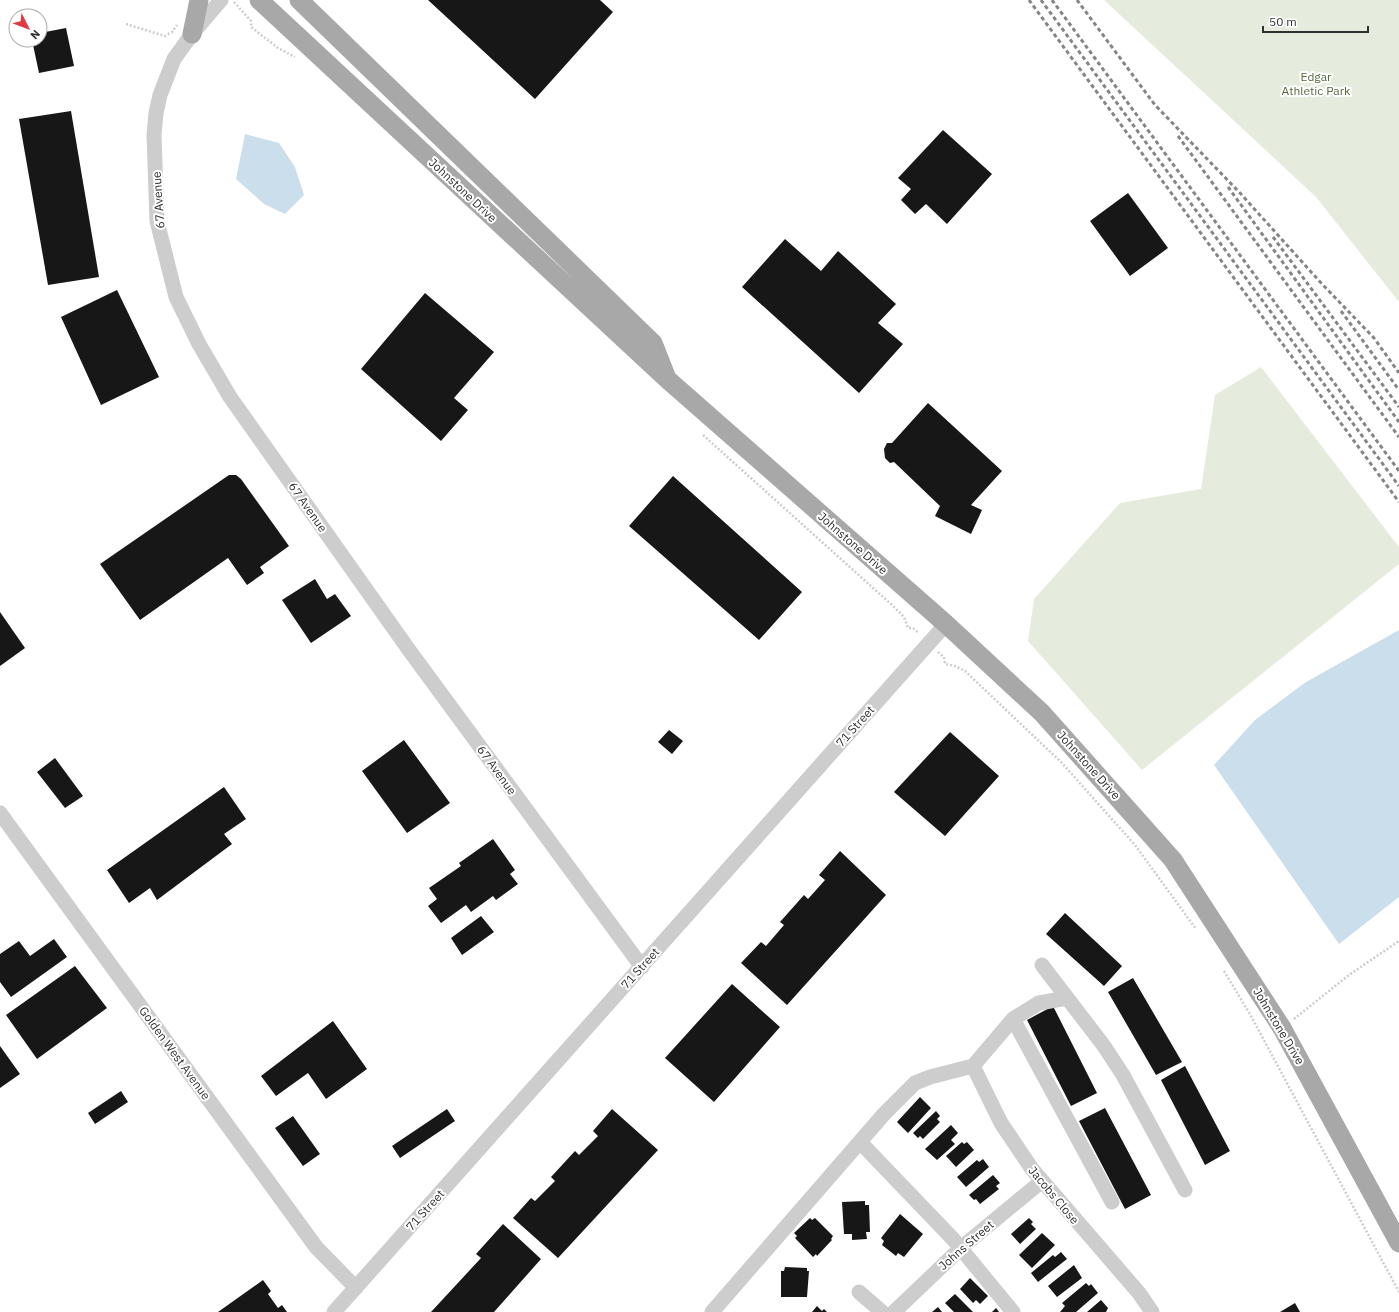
<svg xmlns="http://www.w3.org/2000/svg" width="1399" height="1312" font-family="'IBM Plex Sans',sans-serif">
<style>
.green{fill:#e5ecde}
.water{fill:#cbdeeb}
.building{fill:#171717}
.lines{fill:none;stroke-linecap:round;stroke-linejoin:round}
.path{stroke:#cdcdcd;stroke-width:2.5;stroke-dasharray:2 2;stroke-linecap:butt}
.minor{stroke:#cdcdcd;stroke-width:15}
.major{stroke:#a8a8a8;stroke-width:19}
.rail{stroke:#858585;stroke-width:3;stroke-dasharray:4 3;stroke-linecap:butt}
.labels{text-anchor:middle;dominant-baseline:central;stroke-width:4;stroke-linejoin:round;paint-order:stroke}
.park-label{font-size:12px;fill:#526a3e;stroke:#fff}
.street-label{font-size:12px;fill:#303030;stroke:#fff}
</style>
<rect width="100%" height="100%" fill="#fff"/>
<path class="green" d="M1104,0H1399V302L1316,197Z
M1261,367L1399,547V564L1142,770L1028,641L1034,599L1120,503L1201,489L1215,395Z"/>
<path class="water" d="M245,134L279,143L295,167L304,195L285,214L264,204L236,179Z
M1399,630V897L1339,944L1214,765L1255,720L1306,682Z"/>
<path class="building" d="M428,0H600L613,12L535,99Z
M66,28L74,66L39,73L32,40H40V33Z
M71,111L99,277L48,285L19,119Z
M943,130L992,174L947,224L926,204L915,214L901,200L911,189L898,178Z
M1128,193L1168,248L1130,276L1090,221Z
M785,239L821,271L838,251L896,304L878,323L903,344L859,393L742,287Z
M117,290L159,377L101,405L61,317Z
M425,293L494,352L454,398L468,410L441,441L361,369Z
M928,403L1002,471L971,505L982,510L971,534L935,516L940,506L894,462L890,463L885,458L884,449L887,443H892Z
M229,475H236L241,479L289,546L260,567L264,573L247,585L228,558L140,620L100,564Z
M673,476L802,592L759,640L629,526Z
M315,579L327,599L335,594L351,616L311,643L282,600Z
M0,612L25,648L0,666Z
M669,730L683,741L672,754L658,742Z
M950,732L999,776L945,836L894,792Z
M404,740L450,803L407,833L362,771Z
M55,758L83,796L65,808L37,772Z
M224,787L246,819L224,834L232,844L157,900L150,888L129,903L107,870Z
M493,839L515,870L510,874L518,884L496,900L493,896L471,912L466,905L441,923L428,906L437,899L429,888L461,866L459,863Z
M840,851L886,895L787,1005L741,963L761,942L766,946L784,925L780,922L804,895L808,899L825,880L819,875Z
M1065,913L1122,966L1104,986L1046,934Z
M481,916L494,932L462,955L451,938Z
M54,939L67,957L11,997L0,982V954L19,941L30,956Z
M75,966L107,1008L37,1059L6,1015Z
M1133,978L1182,1062L1156,1075L1108,992Z
M732,984L780,1027L714,1102L665,1058Z
M1053,1006L1097,1093L1071,1106L1027,1020Z
M333,1021L367,1069L326,1099L308,1073L276,1096L261,1076Z
M0,1046L20,1074L0,1088Z
M1185,1066L1230,1151L1205,1165L1161,1080Z
M121,1091L128,1102L95,1124L88,1113Z
M920,1097L931,1108L908,1133L897,1122Z
M1105,1108L1151,1195L1125,1209L1079,1121Z
M447,1109L455,1121L400,1158L392,1146Z
M612,1109L658,1150L558,1258L513,1218L531,1198L535,1201L555,1181L551,1177L575,1151L579,1155L598,1136L593,1131Z
M936,1111L940,1116L937,1119L940,1122L923,1139L920,1136L918,1138L913,1133Z
M293,1116L320,1154L303,1166L275,1128Z
M951,1125L958,1133L951,1140L955,1144L937,1160L925,1149Z
M962,1142L964,1144L967,1142L974,1150L956,1167L946,1156Z
M983,1159L989,1167L966,1187L957,1177L977,1160L979,1162Z
M993,1175L1000,1183L996,1186L999,1189L980,1204L976,1199L974,1200L969,1195Z
M865,1201V1205H869L870,1232H866L867,1239L852,1240V1234H844L842,1202Z
M900,1214L923,1234L904,1257L898,1253L896,1256L882,1245L884,1241L881,1238Z
M810,1218L812,1220L815,1218L833,1236L831,1239L832,1240L817,1256L816,1254L813,1257L795,1238L797,1236L794,1233Z
M1029,1218L1033,1222L1031,1224L1036,1229L1020,1244L1011,1234Z
M503,1224L541,1259L494,1312H431L481,1258L476,1254Z
M1042,1233L1055,1245L1032,1268L1019,1255Z
M1061,1252L1067,1259L1038,1282L1031,1273L1053,1255L1055,1257Z
M1074,1265L1082,1278L1057,1297L1048,1286Z
M785,1267L807,1268V1271H809L807,1297H781V1271H784Z
M970,1278L988,1296L980,1304L976,1300L973,1303L960,1289Z
M263,1280L271,1291L268,1294L278,1308L282,1305L287,1312H218Z
M1086,1283L1089,1286L1091,1284L1098,1293L1076,1312H1060L1065,1306L1062,1303Z
M955,1294L973,1312H954L945,1303Z
M1101,1300L1108,1308L1106,1312H1087Z
M1295,1303L1300,1312H1280Z
M817,1306L822,1311L824,1309L827,1312H812Z
M938,1307L942,1312H932Z
M996,1308L999,1312H992Z"/>
<g class="lines">
<path class="path" d="M234,2L251,21V27L278,48L295,57
M126,24L165,36L172,32L177,25
M703,435L892,605L904,617L908,628H913L919,633
M938,652L944,657L945,664L955,666L965,671L1061,762L1135,845L1196,929
M1224,971L1251,1016L1399,1292
M1294,1019L1349,975L1399,941"/>
<path class="minor" d="M221,0L192,34L174,59L160,95L156,113L154,135L157,221L176,297L199,344L230,397L409,650L642,967
M0,813L316,1247L356,1288
M1042,965L1104,1046L1123,1075L1185,1190
M1013,1019L1112,1202
M973,1066L1001,1123L1032,1169L1139,1293L1152,1312
M860,1142L953,1239L1013,1312
M859,1292L882,1312
M334,1312L946,624
M712,1312L884,1114L915,1083L930,1077L973,1066L1013,1019L1039,1003L1067,998
M894,1312L961,1248L1042,1181"/>
<path class="major" d="M259,0L667,379L946,624L1042,713L1173,860L1282,1028L1399,1243
M299,0L653,343L666,376
M192,34L199,0"/>
<path class="rail" d="M1029,0L1399,502
M1041,0L1399,486
M1052,0L1399,471
M1077,0L1155,105L1240,193L1322,284L1374,338L1399,373
M1178,136L1399,437
M1228,187L1399,422
M1273,237L1399,407
M1341,311L1399,390"/>
</g>
<g class="labels">
<g class="park-label">
<text x="1316" y="76">Edgar<tspan x="1316" dy="14">Athletic Park</tspan></text>
</g>
<g class="street-label">
<text transform="translate(463 190) rotate(43)">Johnstone Drive</text>
<text transform="translate(158 200) rotate(-94)">67 Avenue</text>
<text transform="translate(308 507) rotate(55)">67 Avenue</text>
<text transform="translate(853 543) rotate(41)">Johnstone Drive</text>
<text transform="translate(855 726) rotate(-48)">71 Street</text>
<text transform="translate(1089 765) rotate(48)">Johnstone Drive</text>
<text transform="translate(497 770) rotate(54)">67 Avenue</text>
<text transform="translate(640 968) rotate(-48)">71 Street</text>
<text transform="translate(1279 1026) rotate(59)">Johnstone Drive</text>
<text transform="translate(175 1053) rotate(54)">Golden West Avenue</text>
<text transform="translate(1054 1195) rotate(50)">Jacobs Close</text>
<text transform="translate(425 1210) rotate(-48)">71 Street</text>
<text transform="translate(966 1245) rotate(-41)">Johns Street</text>
</g>
</g>
<g transform="translate(28 28) rotate(132)"><circle r="19" fill="#ffffff" stroke="#acacac"/>
<path d="M0-3L7 15L0 10L-7 15Z" fill="#df3942"/>
<text y="-6" font-size="11" font-weight="bold" text-anchor="middle" fill="#303030">N</text>
</g>
<path d="M1263 26v6h105v-6" fill="none" stroke="#303030" stroke-width="2"/>
<text x="1269" y="26" font-size="12" fill="#303030" stroke="#ffffff" stroke-width="3" paint-order="stroke">50 m</text>
</svg>
